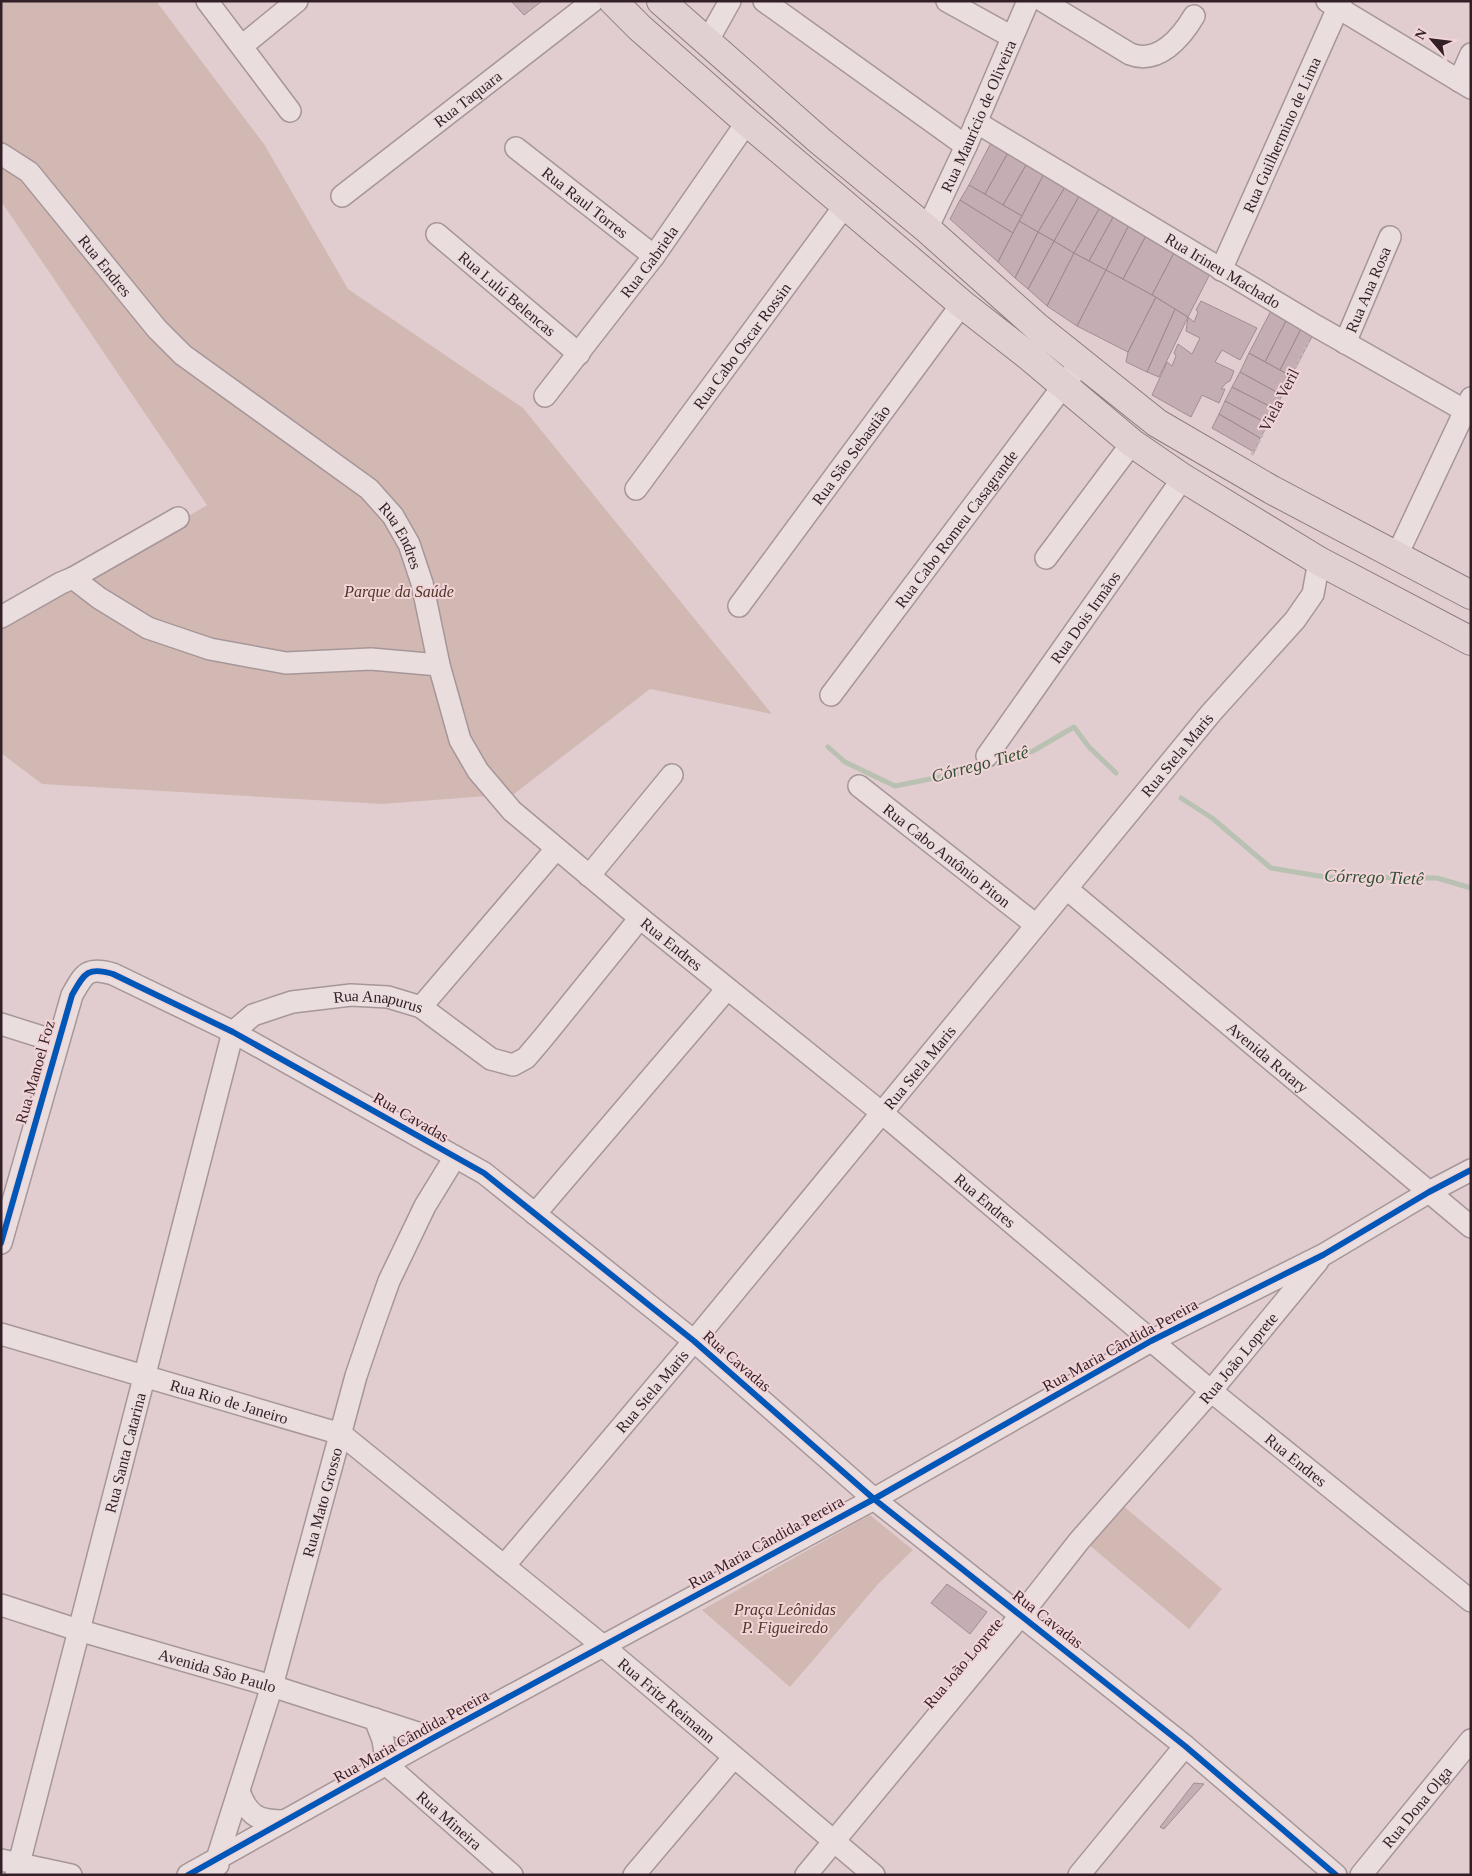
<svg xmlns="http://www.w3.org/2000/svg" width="1472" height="1876" font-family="'Times New Roman',serif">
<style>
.green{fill:#d2b8b2}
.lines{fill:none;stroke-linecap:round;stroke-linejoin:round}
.stream{stroke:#b9c1b2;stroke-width:5}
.building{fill:#c4aeb4;stroke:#a18d92}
.minor-casing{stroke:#a69699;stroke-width:24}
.major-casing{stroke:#8c7d80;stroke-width:30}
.path{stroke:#c2b4b6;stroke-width:3;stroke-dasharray:4 2.5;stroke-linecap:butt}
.minor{stroke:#eaddde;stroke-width:21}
.major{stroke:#e0d0d2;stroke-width:28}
.cycleway-casing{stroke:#f1d4d7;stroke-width:9}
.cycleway{stroke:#0057b8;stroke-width:6}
.labels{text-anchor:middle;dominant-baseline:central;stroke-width:4;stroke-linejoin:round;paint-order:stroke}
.street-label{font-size:16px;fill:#331f26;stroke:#f1d4d7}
.park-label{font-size:16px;font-style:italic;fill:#4d3828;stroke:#f1d4d7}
.water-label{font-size:18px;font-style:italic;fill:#305134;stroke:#f1d4d7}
</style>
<rect width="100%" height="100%" fill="#e1cdcf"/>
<path class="green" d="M1,1H156L264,144L348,289L523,408L772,714L650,689L514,794L382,804L42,784L1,753V629L207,505L1,201Z
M1121,1504L1222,1589L1189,1629L1088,1544Z
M870,1515L913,1550L878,1584L790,1687L702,1610Z"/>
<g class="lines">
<path class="stream" d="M828,747L845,762L895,786L970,771L1033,751L1074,727L1089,747L1116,773
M1181,798L1212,818L1271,868L1325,877L1437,878L1471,888"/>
</g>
<path class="building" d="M511,1H542L524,15Z
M993,139L1010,149L985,194L969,185Z
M1010,149L1029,160L1003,205L985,194Z
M1029,160L1046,170L1022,216L1003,205Z
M1046,170L1068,182L1038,232L1019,221Z
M1068,182L1082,191L1054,241L1038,232Z
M969,185L1022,216L1013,233L960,200Z
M1082,191L1103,202L1074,253L1054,241Z
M960,200L1013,233L998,262L950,219Z
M1103,202L1117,210L1089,261L1074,253Z
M1117,210L1131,221L1106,270L1089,261Z
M1019,221L1038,232L1015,278L998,262Z
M1131,221L1149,230L1123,279L1106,270Z
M1149,230L1177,247L1152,295L1123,279Z
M1038,232L1054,241L1028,289L1015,278Z
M1054,241L1074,253L1047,306L1028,289Z
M1177,247L1211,272L1188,317L1152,295Z
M1074,253L1106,270L1077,326L1047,306Z
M1106,270L1156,297L1128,352L1077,326Z
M1156,297L1175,309L1147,372L1126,362L1128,352Z
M1201,301L1257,328L1240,360L1222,350L1215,362L1234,371L1230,381L1226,383L1221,389H1225L1219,403L1202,395L1191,417L1152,395L1167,362L1172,366L1176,356L1174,353L1178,344L1192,354L1200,338L1186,331L1188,317L1194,322L1198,312L1196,310Z
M1274,305L1289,315L1265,362L1249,353Z
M1175,309L1188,317L1159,377L1147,372Z
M1289,315L1304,323L1280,370L1265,362Z
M1304,323L1316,329L1291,376L1280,370Z
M1249,353L1291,376L1282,395L1240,372Z
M1240,372L1282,395L1275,409L1232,387Z
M1232,387L1275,409L1268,424L1225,401Z
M1225,401L1268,424L1260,438L1219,414Z
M1219,414L1260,438L1254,452L1212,428Z
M947,1584L987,1612L970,1634L931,1603Z
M1194,1783L1204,1784L1164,1829L1160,1827Z"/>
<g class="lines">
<defs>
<g id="minor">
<path d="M207,1L290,111"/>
<path d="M764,1L966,146"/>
<path d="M947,1L1012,37"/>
<path d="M1043,1L1130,54C1158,65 1181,38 1194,16"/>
<path d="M1327,1L1471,88"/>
<path d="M707,42L730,1"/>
<path d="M242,46L297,1"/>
<path d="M1459,81L1471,54"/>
<path id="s1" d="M976,122L1316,326L1471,414"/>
<path id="s2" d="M516,148L654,256"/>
<path id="s3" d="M1,154L29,172L157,329L183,355L369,489L393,516L409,544L422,583L439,665L460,740L478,771L512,811L640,918L882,1113L1211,1391L1471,1601"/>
<path id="s4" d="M342,196L593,1"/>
<path id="s5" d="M927,229L966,146L1028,1"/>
<path id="s6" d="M437,234L579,354"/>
<path id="s7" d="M1221,270L1341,1"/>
<path id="s8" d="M1345,343L1390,237"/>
<path id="s9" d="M545,396L654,256L747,122"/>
<path id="s10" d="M636,489L846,204"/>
<path d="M1397,555L1471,398"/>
<path d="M1046,558L1132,443"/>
<path d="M73,578L178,518"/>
<path id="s11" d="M739,606L962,304"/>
<path d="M1,617L61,583L73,578L99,598L148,628L210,649L286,663L371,659L439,665"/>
<path id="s12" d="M831,695L1073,373"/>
<path id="s13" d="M987,756L1183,478"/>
<path id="s14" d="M859,786L1036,925"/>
<path d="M589,876L672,775"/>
<path id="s15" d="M1067,889L1471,1227"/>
<path d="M421,1007L556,849"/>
<path d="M1,1024L58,1042"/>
<path d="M535,1214L727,989"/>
<path d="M1,1243L72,995C84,974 87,966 113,974L233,1032L484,1173L694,1341L874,1499L1185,1746L1336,1875"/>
<path id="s16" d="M1,1334L341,1434L603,1646L874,1875"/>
<path id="s17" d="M504,1566L694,1341L1211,713L1295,620L1313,594L1319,561"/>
<path id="s18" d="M1,1605L78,1630L272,1686L433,1738"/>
<path id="s19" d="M375,1719L383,1740L387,1765L512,1875"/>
<path d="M239,1791C248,1816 258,1821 284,1821"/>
<path d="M1,1860L71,1875"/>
<path id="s20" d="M218,1865L217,1859L272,1686L356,1376L373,1326L389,1281L425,1206L455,1157"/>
<path id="s21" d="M16,1875L233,1032L253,1015L292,1002L351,995L388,997L421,1007L491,1059L513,1065L526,1058L543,1038L640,918"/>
<path d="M188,1875L433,1738L874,1499L1151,1341L1323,1255L1429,1192L1471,1170"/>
<path d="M634,1875L734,1757"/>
<path id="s22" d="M806,1875L1021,1615L1079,1541L1211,1391L1318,1261"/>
<path d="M1079,1875L1185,1746"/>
<path id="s23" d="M1361,1875L1471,1740"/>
</g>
<path id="major" d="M613,1L640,28L747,122L962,304L1031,358L1132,443L1183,478L1319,561L1471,641
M661,1L820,141L927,229L1037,327L1157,423L1272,490L1471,595"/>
</defs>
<use href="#minor" class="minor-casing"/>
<use href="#major" class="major-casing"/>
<path class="path" d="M1252,455L1308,342"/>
<use href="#minor" class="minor"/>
<use href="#major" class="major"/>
<defs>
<path id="cycleway" d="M1,1243L72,995C84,974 87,966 113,974L233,1032L484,1173L694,1341L874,1499L1185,1746L1336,1875
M188,1875L433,1738L874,1499L1151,1341L1323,1255L1429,1192L1471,1170"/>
</defs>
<use href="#cycleway" class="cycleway-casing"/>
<use href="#cycleway" class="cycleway"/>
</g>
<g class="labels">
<g class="street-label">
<text stroke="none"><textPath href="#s4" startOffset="159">Rua Taquara</textPath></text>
<text stroke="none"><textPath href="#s5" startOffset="124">Rua Maurício de Oliveira</textPath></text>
<text stroke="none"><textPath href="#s7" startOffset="148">Rua Guilhermino de Lima</textPath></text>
<text stroke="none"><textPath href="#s2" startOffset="88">Rua Raul Torres</textPath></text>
<text stroke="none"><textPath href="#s9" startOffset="170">Rua Gabriela</textPath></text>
<text stroke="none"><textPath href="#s3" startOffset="154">Rua Endres</textPath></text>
<text stroke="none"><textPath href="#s1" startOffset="288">Rua Irineu Machado</textPath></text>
<text stroke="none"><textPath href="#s8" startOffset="58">Rua Ana Rosa</textPath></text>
<text stroke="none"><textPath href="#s6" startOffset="92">Rua Lulú Belencas</textPath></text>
<text stroke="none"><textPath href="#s10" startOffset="178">Rua Cabo Oscar Rossin</textPath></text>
<text transform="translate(1279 400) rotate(-63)">Viela Veril</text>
<text stroke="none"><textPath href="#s11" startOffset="188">Rua São Sebastião</textPath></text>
<text stroke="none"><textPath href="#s12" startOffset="208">Rua Cabo Romeu Casagrande</textPath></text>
<text stroke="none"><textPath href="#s3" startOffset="559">Rua Endres</textPath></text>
<text stroke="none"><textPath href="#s13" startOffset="170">Rua Dois Irmãos</textPath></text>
<text stroke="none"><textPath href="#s17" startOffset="1054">Rua Stela Maris</textPath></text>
<text stroke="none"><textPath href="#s14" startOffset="112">Rua Cabo Antônio Piton</textPath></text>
<text stroke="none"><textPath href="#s3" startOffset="1069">Rua Endres</textPath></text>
<text stroke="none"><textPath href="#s21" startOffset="1025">Rua Anapurus</textPath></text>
<text stroke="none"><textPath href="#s15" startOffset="262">Avenida Rotary</textPath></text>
<text stroke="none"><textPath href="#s17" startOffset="649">Rua Stela Maris</textPath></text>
<text transform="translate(35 1072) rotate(-74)">Rua Manoel Foz</text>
<text transform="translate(411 1117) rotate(30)">Rua Cavadas</text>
<text stroke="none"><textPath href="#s3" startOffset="1474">Rua Endres</textPath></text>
<text transform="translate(1120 1345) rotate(-29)">Rua Maria Cândida Pereira</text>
<text stroke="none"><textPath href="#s22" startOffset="674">Rua João Loprete</textPath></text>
<text transform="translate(737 1361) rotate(41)">Rua Cavadas</text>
<text stroke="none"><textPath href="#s17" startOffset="229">Rua Stela Maris</textPath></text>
<text stroke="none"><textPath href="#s16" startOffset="238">Rua Rio de Janeiro</textPath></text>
<text stroke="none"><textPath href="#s21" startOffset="436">Rua Santa Catarina</textPath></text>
<text stroke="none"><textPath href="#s3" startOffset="1879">Rua Endres</textPath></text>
<text stroke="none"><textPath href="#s20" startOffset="378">Rua Mato Grosso</textPath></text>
<text transform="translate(766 1542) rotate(-29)">Rua Maria Cândida Pereira</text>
<text transform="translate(1048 1619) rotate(38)">Rua Cavadas</text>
<text transform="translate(963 1663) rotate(-50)">Rua João Loprete</text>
<text stroke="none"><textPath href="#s18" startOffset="226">Avenida São Paulo</textPath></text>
<text stroke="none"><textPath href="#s16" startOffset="775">Rua Fritz Reimann</textPath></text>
<text transform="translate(411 1736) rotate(-29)">Rua Maria Cândida Pereira</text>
<text stroke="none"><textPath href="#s23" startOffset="88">Rua Dona Olga</textPath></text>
<text stroke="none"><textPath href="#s19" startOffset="131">Rua Mineira</textPath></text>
</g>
<g class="park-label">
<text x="399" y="591">Parque da Saúde</text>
<text x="785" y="1609">Praça Leônidas<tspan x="785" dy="18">P. Figueiredo</tspan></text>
</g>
<g class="water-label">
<text transform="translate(980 764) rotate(-15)">Córrego Tietê</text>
<text transform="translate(1374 877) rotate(2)">Córrego Tietê</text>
</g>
</g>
<rect width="1472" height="1876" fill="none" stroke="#331f26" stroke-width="5"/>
<g transform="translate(1432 40) rotate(298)" stroke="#f1d4d7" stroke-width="4" paint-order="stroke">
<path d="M0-4L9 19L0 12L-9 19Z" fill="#331f26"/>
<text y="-8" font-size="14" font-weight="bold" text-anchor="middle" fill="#331f26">N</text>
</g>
</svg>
